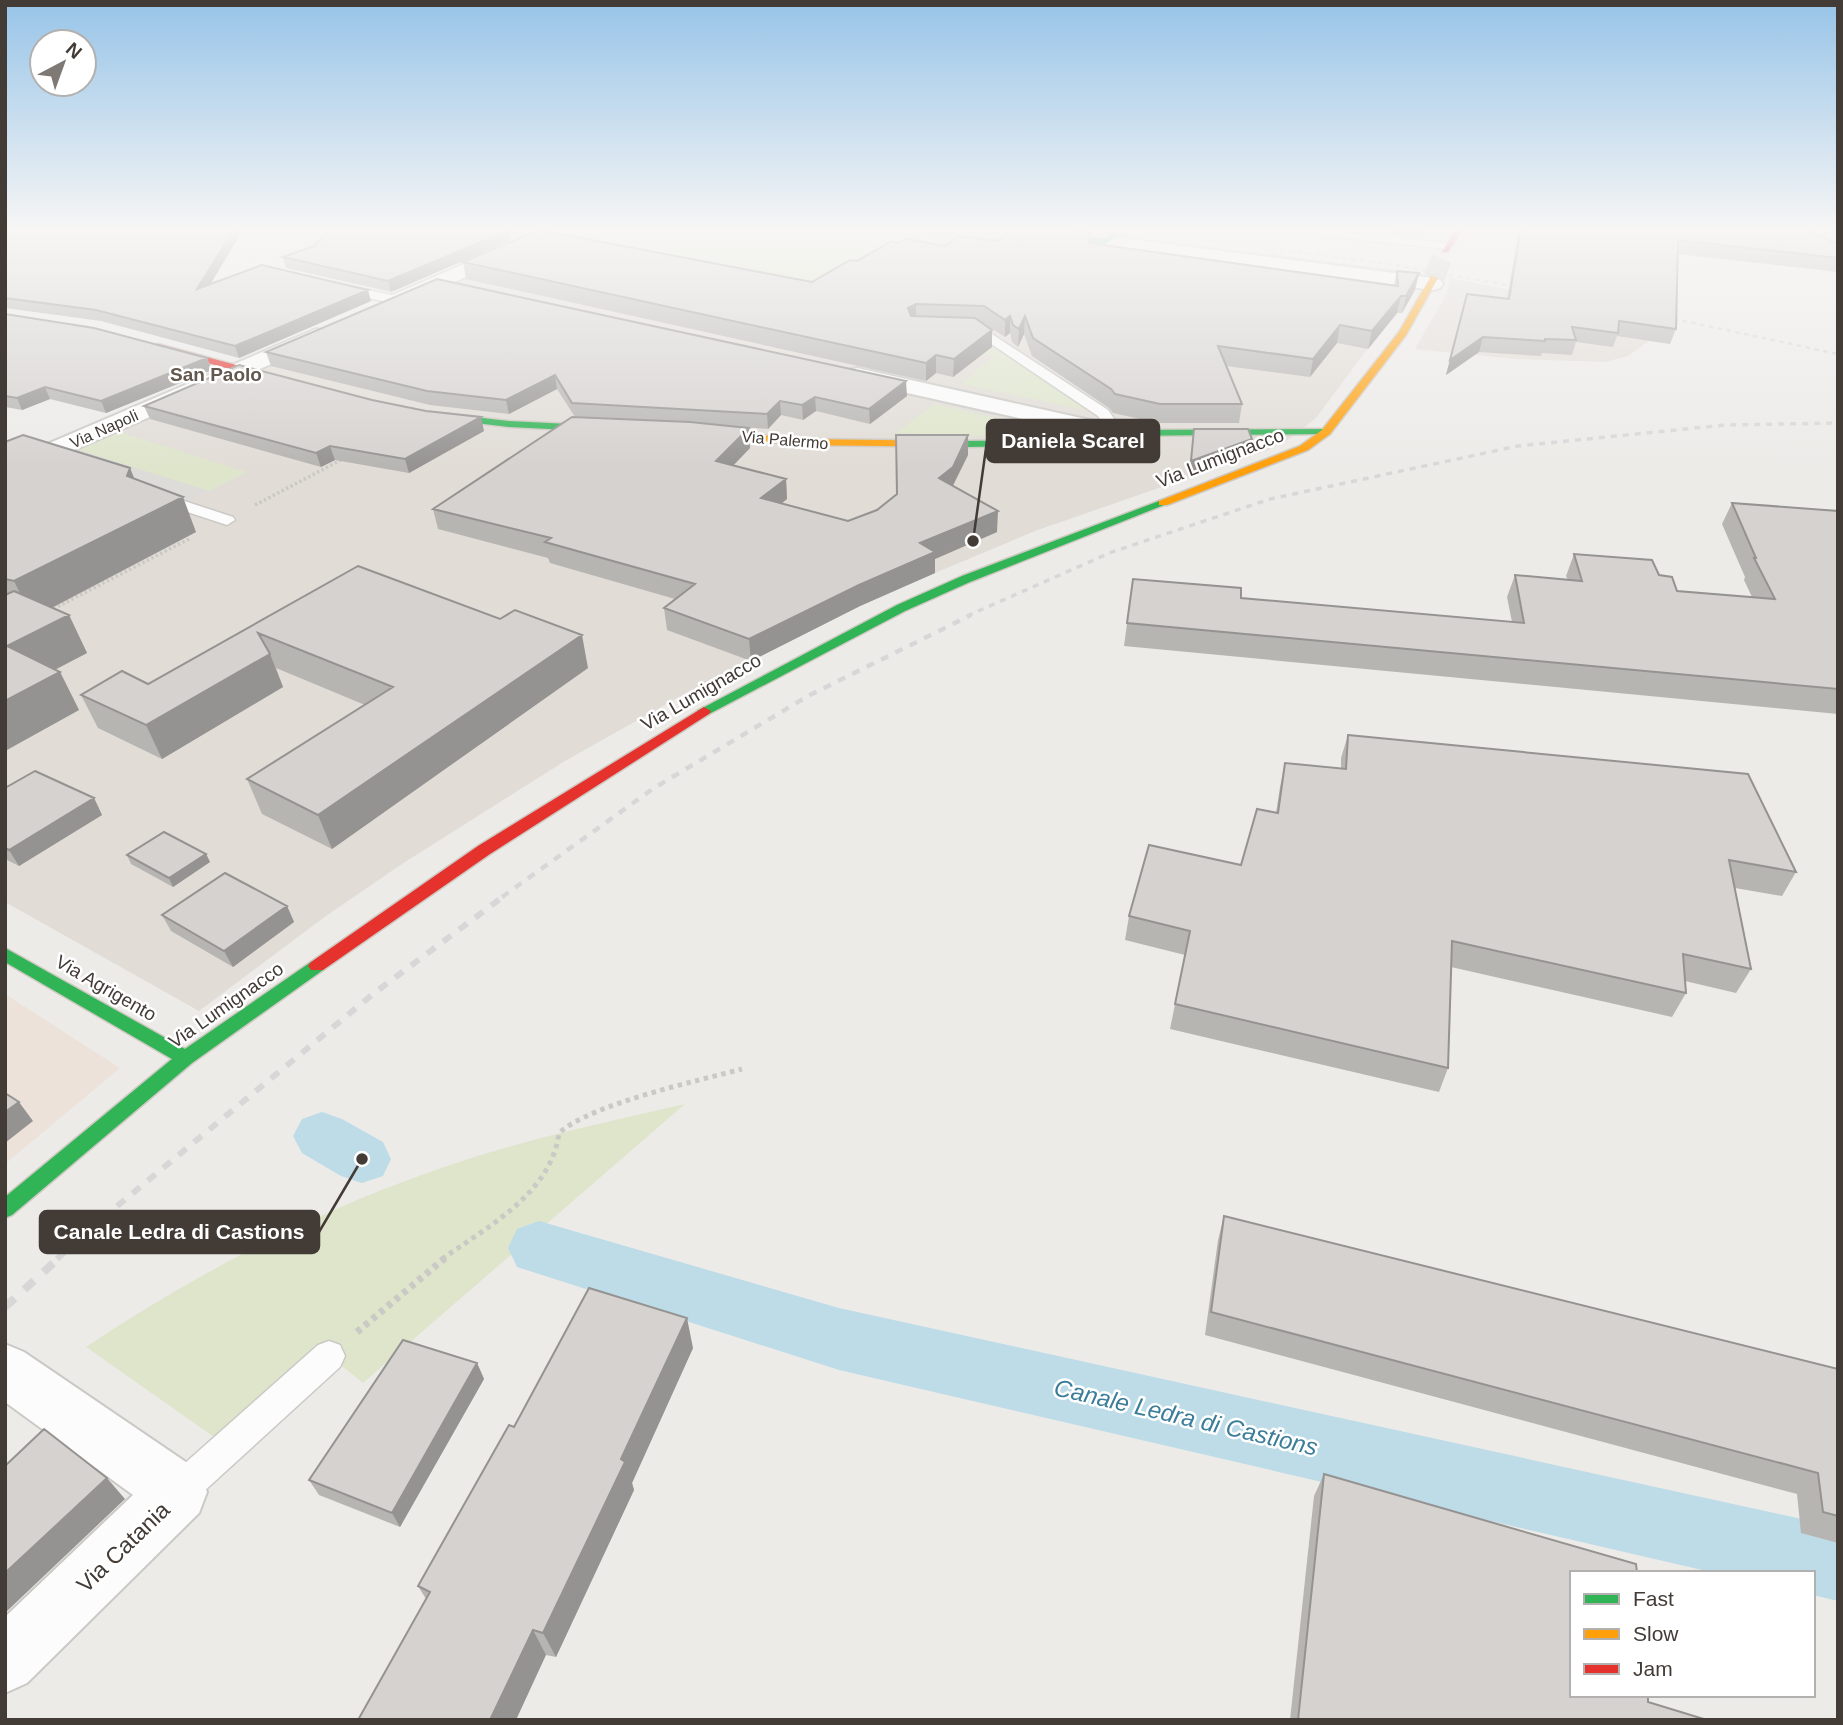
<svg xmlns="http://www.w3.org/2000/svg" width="1843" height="1725" font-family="Helvetica,sans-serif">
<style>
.residential{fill:#e1dcd6}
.commercial{fill:#ece2d9}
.green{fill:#dee5cb}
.parking{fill:#dedcd9}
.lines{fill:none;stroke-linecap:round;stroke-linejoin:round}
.canal{fill:#bddce7;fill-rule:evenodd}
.primary-tunnel{stroke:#cbc8c4;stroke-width:21;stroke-dasharray:21 10;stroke-linecap:butt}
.lane-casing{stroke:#cbc9c6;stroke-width:3}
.street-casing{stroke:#cbc9c6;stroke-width:4}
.fast-casing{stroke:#cdc8c1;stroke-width:3}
.slow-casing{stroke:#cdc8c1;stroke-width:3}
.jam-casing{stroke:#cdc8c1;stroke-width:3}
.path-far2{stroke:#cbc9c6;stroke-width:3.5;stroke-dasharray:2.5 2.5;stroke-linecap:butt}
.path-far1{stroke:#cbc9c6;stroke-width:5;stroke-dasharray:4.5 4.5;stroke-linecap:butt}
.path{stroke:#cbc9c6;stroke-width:7;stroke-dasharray:5 5;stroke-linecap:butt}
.lane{fill:#fcfcfc;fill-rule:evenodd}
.street{fill:#fcfcfc;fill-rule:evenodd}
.fast{fill:#30b455;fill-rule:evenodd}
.slow{fill:#ff9f0a;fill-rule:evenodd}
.jam{fill:#e5322d;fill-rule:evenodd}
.rail-far4{stroke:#d8d7d7;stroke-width:2.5;stroke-dasharray:4.5 4.5;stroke-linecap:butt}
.rail-far3{stroke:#d8d7d7;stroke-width:3.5;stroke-dasharray:6 6;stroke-linecap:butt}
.rail-far2{stroke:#d8d7d7;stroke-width:4.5;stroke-dasharray:8 8;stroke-linecap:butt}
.rail-far1{stroke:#d8d7d7;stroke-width:6;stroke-dasharray:10 10;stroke-linecap:butt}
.rail{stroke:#d8d7d7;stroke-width:8;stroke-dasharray:13 13;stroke-linecap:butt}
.wall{fill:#b7b5b2}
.shaded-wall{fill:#959391}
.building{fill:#d5d2cf;stroke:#959391;stroke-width:2}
.labels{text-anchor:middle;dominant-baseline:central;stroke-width:5;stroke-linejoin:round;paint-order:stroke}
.far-street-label{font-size:16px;fill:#423b36;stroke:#fff}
.far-quarter-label{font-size:19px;font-weight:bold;fill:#63584e;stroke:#fff}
.street-label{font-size:19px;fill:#423b36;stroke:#fff}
.near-street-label{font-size:23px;fill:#423b36;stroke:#fff}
.near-water-label{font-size:24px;font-style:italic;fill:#3b7d99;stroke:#fff}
.leader{fill:none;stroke:#423b36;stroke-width:2.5}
.callout-dot{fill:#423b36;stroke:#fff;stroke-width:2.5}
.callout{fill:#423b36;stroke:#423b36;stroke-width:2.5}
.callout-label{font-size:21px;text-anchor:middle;font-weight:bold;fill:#fff}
</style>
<rect width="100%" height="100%" fill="#edebe8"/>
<path class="residential" d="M679,228H963L1125,248L1410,299L1362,356L1316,418L1289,439L1268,450L1035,531L935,573L860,606L688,692L565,761L402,864L326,916L199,1011L5,902V483L468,277Z
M1450,278L1626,313L1653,338L1628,356L1605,362L1516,359L1415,349L1446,295Z"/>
<path class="commercial" d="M5,994L120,1068L5,1164Z"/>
<path class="green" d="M577,228H932L860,261L813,289L553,238Z
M867,330L983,337L1087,406L1088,411L962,384L993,356Z
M934,404L1067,434L982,436L896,433Z
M119,432L247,472L209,491L78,450Z
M685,1104L363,1383L317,1346L214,1437L86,1347C202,1269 332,1203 465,1160C537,1137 611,1121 685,1104Z"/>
<path class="parking" d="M1253,252L1406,271L1389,276L1236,256Z
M78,450L209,491L181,505L50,463Z"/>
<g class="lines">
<path class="canal" d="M322,1112L342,1119L383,1142L391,1159L383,1176L362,1183L341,1176L302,1153L293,1136L302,1119Z
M539,1221L839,1308L1838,1527V1601L1813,1595V1573H1715L839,1370L517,1267L508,1248L517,1229Z"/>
<path class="primary-tunnel" d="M1111,237L1120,228
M1434,278L1445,250"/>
<defs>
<path id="lane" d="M1275,228H1308L1447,243L1453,246L1447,249L1280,231Z
M341,284L400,297L402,300L396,304L337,291L335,288Z
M978,325L1108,410L1124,433L1122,436H1112L1098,416L975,333H964L958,329L964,325Z
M160,493L233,517L235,520L227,525L154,501L152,498L154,495Z
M329,1341L340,1345L345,1356L340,1367L190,1504L178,1509L166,1504L161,1492L166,1480L318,1345Z"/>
<path id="street" d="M546,228H570L568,232L400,306H386L383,302L386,298Z
M1106,236L1433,278L1440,280L1443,284L1440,288L1433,290L1099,246L1097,242Z
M316,329L324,331L327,336L324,341L5,480V462Z
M857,368L1117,426L1126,428L1129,433L1126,438L1117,440L849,380L845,375L849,370Z
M5,1344L24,1352L199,1471L207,1492L199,1513L27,1683L5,1693V1617L133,1495L5,1402Z"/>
<path id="fast" d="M996,228H1015L1104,239L1111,235L1115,237L1106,244Z
M430,412L509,421L610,426L615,429L610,432L509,427L426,417V413Z
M1325,429L1329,430V434L1117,436L1041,446L964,447L959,444L964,441L1041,440L1117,430Z
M1159,501L1169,503L970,582L905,611L709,714L704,715L697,711L897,605L962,576Z
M5,948L185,1049L311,962H323L326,966L323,970L192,1063L12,1215L5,1218V1197L172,1059L5,962Z"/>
<path id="slow" d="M1431,276L1438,278L1406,335L1330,434L1308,450L1167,505H1159V501L1300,446L1322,430L1399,332Z
M698,429L800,439L964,441L969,444L964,447L800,445L694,434L693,432Z"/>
<path id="jam" d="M1456,228H1464L1448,252H1442Z
M158,344L289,379L291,381L286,384L155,349V345Z
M704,707L711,711L709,714L490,854L323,970H311L308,966L311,962L478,846Z"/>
</defs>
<use href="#lane" class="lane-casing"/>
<use href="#street" class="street-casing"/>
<use href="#fast" class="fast-casing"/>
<use href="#slow" class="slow-casing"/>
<use href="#jam" class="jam-casing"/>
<path class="path-far2" d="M255,505L343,459
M49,611L191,538"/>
<path class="path-far1" d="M442,1259C487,1227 551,1194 559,1133C591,1104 697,1081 742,1069"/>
<path class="path" d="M357,1332L445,1258"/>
<use href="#lane" class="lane"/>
<use href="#street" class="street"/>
<use href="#fast" class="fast"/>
<use href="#slow" class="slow"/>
<use href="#jam" class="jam"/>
<path class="rail-far4" d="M1119,228L1388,264L1529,289
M1656,315L1838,354"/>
<path class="rail-far3" d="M967,616L1112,552L1270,499L1518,446L1725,425L1838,423"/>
<path class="rail-far2" d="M502,897L654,788L808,696L971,615"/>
<path class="rail-far1" d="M57,1259L99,1221L373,994L504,896"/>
<path class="rail" d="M5,1307L59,1258"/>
</g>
<path class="wall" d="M5,228L211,284L371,301L239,358L101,321L5,308Z
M1376,228H1426L1424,238L1390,234V229Z
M1519,228H1804L1838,244V272L1677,254L1676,329L1670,344L1617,336L1613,347L1576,342L1572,355L1542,353L1541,356L1479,352L1446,375L1467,294L1507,299Z
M511,240L391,292L286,268L283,257Z
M998,241L1089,243L1394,285L1397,271L1415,290L1402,313H1397L1368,349L1337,343L1310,377L1226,366L1242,404L1239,423H1158L1113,413L1109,408L1032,356L1024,334L1018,347L1012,342L1010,333L1005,337L983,323L992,330V347L953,377L936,373L926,381L466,279L463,262L812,282L899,243L946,246Z
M5,314L207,358L212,370L106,413L50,399L22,410L5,407Z
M266,352L907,396L870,424L816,411L803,420L781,415L768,429L742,427L750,448L733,466L786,479L787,499L782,503L848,521L877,510L968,455L953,486L997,532L935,559V573L860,606L751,661L667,630L664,608L675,599L550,563L548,558L438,529L433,509L575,417L557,389L509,414L430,405L271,366Z
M372,400L484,431L409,473L335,460L321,467L150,419L144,406Z
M5,442L135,479L196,532L52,608L69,615L87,653L55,670L60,672L79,710L5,751Z
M1732,503L1838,511V714L1124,646L1133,579L1241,598L1512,622L1507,597L1515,575L1568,580L1566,576L1574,554L1659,575L1677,591L1752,597L1744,580L1745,577L1722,524Z
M358,566L588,668L332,849L262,814L247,779L365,705L276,668L283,687L162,759L98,728L81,695L148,684Z
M1348,735L1796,872L1782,896L1735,888L1751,969L1736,993L1685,981L1686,993L1672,1017L1451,967L1448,1068L1439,1092L1170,1029L1185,955L1125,940L1129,916L1241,865L1276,813L1280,787L1285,763L1341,769V758Z
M5,788L94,798L102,815L19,866L5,859Z
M206,854L210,862L173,887L131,864L127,855Z
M287,906L294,922L233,967L171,931L162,915Z
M1224,1216L1838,1369V1543L1801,1533L1797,1494L1205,1335L1218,1240Z
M693,1348L632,1483L634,1490L556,1657L546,1655L426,1599L418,1586L514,1427Z
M477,1363L484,1379L400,1527L319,1495L309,1480Z
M1324,1474L1648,1702L1707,1720H1290L1314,1496Z"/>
<path class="shaded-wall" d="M235,228H244L201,300L197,289Z
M509,230L511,240L391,292L388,281Z
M1419,273L1415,290L1402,313L1406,296Z
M368,290L371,301L239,358L235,346Z
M1401,296L1397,313L1368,349L1372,331Z
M916,304V321L909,326L908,308Z
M1010,316V333L1005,337V320Z
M1025,316L1024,334L1018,347L1019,329Z
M1340,325L1337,343L1310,377L1313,359Z
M992,330V347L953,377L954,359Z
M1483,337L1479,352L1446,375L1450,360Z
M936,355V373L926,381V363Z
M207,358L212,370L106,413L101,401Z
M555,375L557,389L509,414L506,400Z
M906,381L907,396L870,424L869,409Z
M45,387L50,399L22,410L17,398Z
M815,397L816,411L803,420L802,405Z
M780,401L781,415L768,429L767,414Z
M481,417L484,431L409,473L405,459Z
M749,428L750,448L718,481L716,461Z
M968,435V455L952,487L939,478Z
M1252,439L1250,452L1189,474L1191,461Z
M330,446L335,460L321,467L316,453Z
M130,468L144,502L127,476Z
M786,479L787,499L763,518L761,498Z
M183,497L196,532L32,618L14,581Z
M998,511L997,532L935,559V573L860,606L751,661L749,639L920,543Z
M69,615L87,653L27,684L7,646Z
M582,635L588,668L332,849L318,815Z
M270,654L283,687L162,759L146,725Z
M60,672L79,710L5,751V701Z
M94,798L102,815L19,866L9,850Z
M206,854L210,862L173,887L169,878Z
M287,906L294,922L233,967L224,951Z
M19,1102L33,1121L5,1143V1112Z
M687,1318L693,1348L632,1483L634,1490L556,1657L543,1633L621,1459Z
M477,1363L484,1379L400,1527L392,1513Z
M107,1478L125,1499L5,1613V1573Z
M533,1630L546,1655L516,1720H490Z"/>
<path class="building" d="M5,228H235L197,289L262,265L368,290L235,346L96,310L5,298Z
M330,228H497L509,230L388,281L283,257L314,246Z
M1012,228H1055L1090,232L1089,243L1398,286L1397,271L1419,273L1406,296H1401L1372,331L1340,325L1313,359L1218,346L1242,404H1160L1115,394L1111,389L1033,338L1025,316L1019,329L1013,325L1010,316L1005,320L984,306L916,304L908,308L911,316L975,318L992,330L954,359L936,355L926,363L463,262L539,230L812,282L850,260L857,261L892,241L899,243L906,239L946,246L957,236L998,241Z
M1521,228H1804L1838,244V258L1678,240L1676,329L1619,321L1618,333L1572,327L1576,340L1545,339V341L1483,337L1450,360L1467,294L1509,299Z
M437,279L906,381L869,409L815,397L802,405L780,401L767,414L572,403L555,375L506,400L427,391L266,352Z
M5,314L94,328L207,358L101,401L45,387L17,398L5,396Z
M239,365L372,400L426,411L481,417L405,459L330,446L316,453L144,406Z
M572,417L690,422L749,428L716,461L786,479L761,498L848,521L877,510L897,494L896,435H968L953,467L939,478L998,511L920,543L935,552L859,585L749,639L664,608L695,584L545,542L551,538L433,509Z
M1194,429H1248L1252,439L1191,461Z
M23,435L130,468L127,476L183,497L14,581L5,579V442Z
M1732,503L1838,511V689L1127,623L1133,579L1241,588V598L1524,623L1515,575L1582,581L1574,554L1652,560L1659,575L1672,577L1677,591L1775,599L1754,558H1756Z
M358,566L500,619L515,610L582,635L318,815L247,779L393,687L258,633L270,654L146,725L81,695L122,671L148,684Z
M14,591L69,615L7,646L60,672L5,701V595Z
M1348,735L1748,774L1796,872L1729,860L1751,969L1683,954L1686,993L1452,941L1448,1068L1175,1004L1190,931L1129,916L1149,845L1241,865L1257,809L1278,813L1285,763L1346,769Z
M35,771L94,798L9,850L5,848V788Z
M164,832L206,854L169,878L127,855Z
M225,873L287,906L224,951L162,915Z
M5,1093L19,1102L5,1112Z
M1224,1216L1838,1369V1516L1823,1512L1818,1473L1211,1312Z
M589,1288L687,1318L621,1459L625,1462L543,1633L533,1630L490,1720H358L430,1592L418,1586L509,1425L514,1427Z
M403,1340L477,1363L392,1513L309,1480Z
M44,1429L107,1478L5,1573V1466Z
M1324,1474L1636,1564L1637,1573H1572V1695H1648V1702L1707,1720H1298Z"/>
<linearGradient id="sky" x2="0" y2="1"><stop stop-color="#97c4e8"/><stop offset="0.49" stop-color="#f7f6f5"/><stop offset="1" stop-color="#f7f6f5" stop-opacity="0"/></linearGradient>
<rect width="1843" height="469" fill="url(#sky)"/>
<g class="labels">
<g class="far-street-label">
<text transform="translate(104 429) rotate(-24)">Via Napoli</text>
<text transform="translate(785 440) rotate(5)">Via Palermo</text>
</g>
<g class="far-quarter-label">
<text x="216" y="374">San Paolo</text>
</g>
<g class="street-label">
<text transform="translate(1220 458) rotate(-21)">Via Lumignacco</text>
<text transform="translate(701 692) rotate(-30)">Via Lumignacco</text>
<text transform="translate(106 988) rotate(30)">Via Agrigento</text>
<text transform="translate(226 1005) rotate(-35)">Via Lumignacco</text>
</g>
<g class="near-street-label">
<text transform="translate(123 1547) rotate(-44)">Via Catania</text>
</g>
<g class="near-water-label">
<text transform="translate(1186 1417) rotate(13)">Canale Ledra di Castions</text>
</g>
</g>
<path class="leader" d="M973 541L987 441M362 1159L319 1232"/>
<g class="callout-dot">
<circle cx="973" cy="541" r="7"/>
<circle cx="362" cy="1159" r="7"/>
</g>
<g class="callout">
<rect x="987" y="420" width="172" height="42" rx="7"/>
<rect x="40" y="1211" width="279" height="42" rx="7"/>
</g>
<g class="callout-label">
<text x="1073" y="448">Daniela Scarel</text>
<text x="179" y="1239">Canale Ledra di Castions</text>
</g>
<rect width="1843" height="1725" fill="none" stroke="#423b36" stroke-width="14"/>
<rect x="1570" y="1571" width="245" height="126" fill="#ffffff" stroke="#b3b1af" stroke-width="2"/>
<rect x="1584" y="1594" width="35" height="10" fill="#30b455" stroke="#b3b1af" stroke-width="2"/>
<text x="1633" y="1606" font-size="21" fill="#423b36">Fast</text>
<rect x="1584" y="1629" width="35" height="10" fill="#ff9f0a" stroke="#b3b1af" stroke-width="2"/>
<text x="1633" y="1641" font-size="21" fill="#423b36">Slow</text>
<rect x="1584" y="1664" width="35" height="10" fill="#e5322d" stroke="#b3b1af" stroke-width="2"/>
<text x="1633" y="1676" font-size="21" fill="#423b36">Jam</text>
<g transform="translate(63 63) rotate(41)"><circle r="33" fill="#ffffff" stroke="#b3b1af" stroke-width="2"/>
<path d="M0-5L12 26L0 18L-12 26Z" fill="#7e7974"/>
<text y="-10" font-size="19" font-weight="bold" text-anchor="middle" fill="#423b36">N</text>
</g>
</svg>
